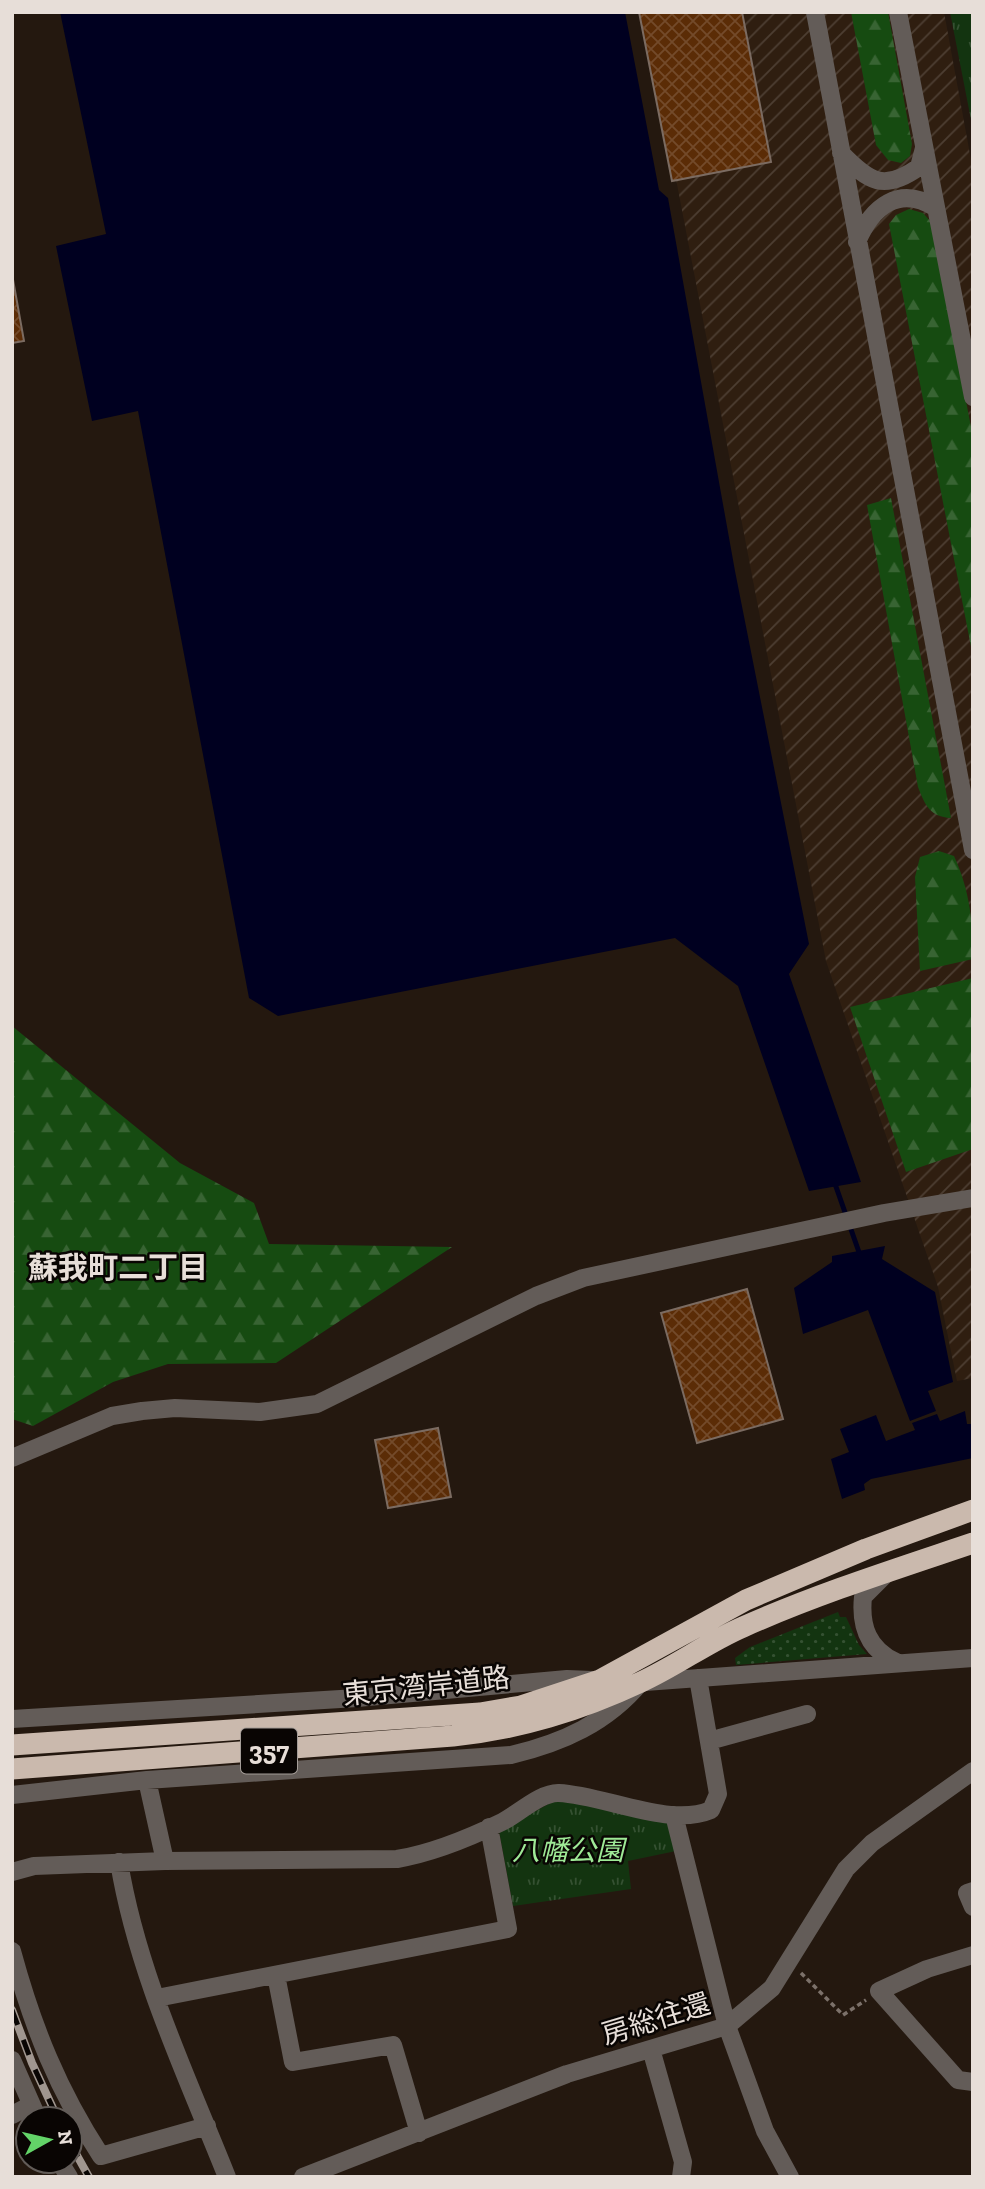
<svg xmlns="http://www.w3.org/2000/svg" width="985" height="2189" font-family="'Zilla Slab','Noto Sans JP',serif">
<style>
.industrial{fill:url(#industrial-furrows)}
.grass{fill:url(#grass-dots)}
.forest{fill:url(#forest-firs)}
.park{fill:url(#park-tufts)}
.water{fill:#000020}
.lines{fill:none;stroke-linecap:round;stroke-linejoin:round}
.stream{stroke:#000020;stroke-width:5}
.building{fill:url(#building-cross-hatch);stroke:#7b6b61;stroke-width:2}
.path{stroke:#7c716a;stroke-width:3.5;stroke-dasharray:5 3.5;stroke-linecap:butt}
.minor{stroke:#635c58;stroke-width:18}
.highway{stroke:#cab9ad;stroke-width:21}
.rail-casing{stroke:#a0968f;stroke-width:8}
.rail{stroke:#090503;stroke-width:5;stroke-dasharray:16;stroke-linecap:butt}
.labels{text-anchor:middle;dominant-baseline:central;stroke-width:5;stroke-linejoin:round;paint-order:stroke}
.shield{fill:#090503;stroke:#a49d98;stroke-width:2}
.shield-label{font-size:26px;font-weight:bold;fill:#e7ded8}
.street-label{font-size:28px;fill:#e7ded8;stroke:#090503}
.park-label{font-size:28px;font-style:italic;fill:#9ee996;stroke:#090503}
.neighbourhood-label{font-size:30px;font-weight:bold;fill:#e7ded8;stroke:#090503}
</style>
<defs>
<pattern id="industrial-furrows" width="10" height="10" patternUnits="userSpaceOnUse" patternTransform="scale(1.75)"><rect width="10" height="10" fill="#2f1e10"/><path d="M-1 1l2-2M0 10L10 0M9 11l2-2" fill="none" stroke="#4d3e32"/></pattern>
<pattern id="grass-dots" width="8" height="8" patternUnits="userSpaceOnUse" patternTransform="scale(1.75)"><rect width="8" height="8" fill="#133410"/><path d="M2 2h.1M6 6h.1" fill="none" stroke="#355132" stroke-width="1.8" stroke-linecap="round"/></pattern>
<pattern id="forest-firs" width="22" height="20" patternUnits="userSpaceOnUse" patternTransform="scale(1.75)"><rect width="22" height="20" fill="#164b11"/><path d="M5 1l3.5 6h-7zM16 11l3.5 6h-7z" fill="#386433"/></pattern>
<pattern id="park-tufts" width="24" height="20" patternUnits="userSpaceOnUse" patternTransform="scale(1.75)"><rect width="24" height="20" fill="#133410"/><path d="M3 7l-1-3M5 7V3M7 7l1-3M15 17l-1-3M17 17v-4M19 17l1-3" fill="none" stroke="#355132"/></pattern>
<pattern id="building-cross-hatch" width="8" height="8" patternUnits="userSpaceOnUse" patternTransform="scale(1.75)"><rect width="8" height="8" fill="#5b2c06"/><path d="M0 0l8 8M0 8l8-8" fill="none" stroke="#734a2a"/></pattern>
</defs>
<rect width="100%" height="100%" fill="#24180f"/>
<path class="industrial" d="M644,12H944L973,171V1378L957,1381L938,1287L826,961Z"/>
<path class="grass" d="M838,1612L840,1617H846L859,1645L867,1654L736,1665L735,1658L750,1647Z"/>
<path class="forest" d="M851,12H888L912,144L910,156L901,163L888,160L876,145Z
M909,209L923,213L931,222L973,437V657L889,224L896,215Z
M891,498L951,818C930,817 925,805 918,787L867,505Z
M939,851L954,856C970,891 973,922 973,959L920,971L915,877L920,857Z
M973,978V1149L906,1172L850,1007Z
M12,1026L180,1163L254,1203L269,1244L452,1247L276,1363L168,1364L113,1382L33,1426L12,1419Z"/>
<path class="park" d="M950,12H973V130Z
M556,1800L671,1817L676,1851L628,1861L631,1889L513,1906L499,1831Z"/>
<path class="water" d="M60,12H625L659,190L668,198L735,571L809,944L789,974L861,1182L809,1191L738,986L675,938L278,1016L249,998L138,411L92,421L56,246L106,234Z
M885,1246L882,1259L935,1292L953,1382L928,1391L936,1411L910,1421L868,1310L803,1334L794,1288L832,1262V1256Z
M965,1411L967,1424H973V1458L871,1479L864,1484L865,1490L842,1499L831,1459L849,1452L840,1429L876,1415L886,1441L915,1430L912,1423L937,1414L940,1421Z"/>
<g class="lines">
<path class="stream" d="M834,1181L860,1255"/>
</g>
<path class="building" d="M639,12H742L771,162L672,181Z
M12,274L24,341L12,343Z
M747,1289L783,1419L697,1443L661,1313Z
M438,1428L451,1497L388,1508L375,1440Z"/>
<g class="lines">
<path class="path" d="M801,1973L843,2015L866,2000"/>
<path class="minor" d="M815,12L973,850
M898,12L973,397
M841,153C869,182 884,192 919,167L924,148
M857,242C872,207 899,184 936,208
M12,1458L112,1416L142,1411L175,1408L260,1412L317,1404L536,1296L583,1278L884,1213L973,1198
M885,1575L863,1597C860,1626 868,1649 896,1662
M645,1682L973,1658
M12,1719L357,1698L567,1679L592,1680
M709,1741L807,1714
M147,1780L165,1861
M12,1795L147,1780L511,1755C562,1743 607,1723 641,1682
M674,1815L727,2026L765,2131L790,2177
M119,1862C137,1972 186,2074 227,2177
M12,1872L34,1866L165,1861L397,1859C433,1853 469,1838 502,1822C518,1814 541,1792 559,1793C604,1795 669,1828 711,1810L718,1794L698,1678
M973,1891L967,1893L973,1907
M12,1951C33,2028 58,2090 101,2156L207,2126
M973,1955L927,1969L879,1991L958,2080L973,2082
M276,1975L293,2062L393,2045L419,2133
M157,1998L508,1929L489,1827
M651,2049L683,2162L681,2177
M12,2060L38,2119
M12,2115L31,2105
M59,2161L69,2177
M303,2177L567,2074L727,2026L772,1988L846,1869L872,1843L973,1771"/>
<path class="highway" d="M12,1745L480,1713L521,1706L600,1680L746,1600L866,1549L973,1510
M12,1769L453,1736C520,1729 579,1711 641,1682C676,1666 708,1642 743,1627C817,1594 896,1569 973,1543"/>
<defs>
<path id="rail" d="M12,2010L32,2063L58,2119
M70,2143L89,2177"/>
</defs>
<use href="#rail" class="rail-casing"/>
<use href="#rail" class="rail"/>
</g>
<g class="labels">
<rect class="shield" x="241" y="1728.5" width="56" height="45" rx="5"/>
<g class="shield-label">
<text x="269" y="1751">357</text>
</g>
<g class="street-label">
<text transform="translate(426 1686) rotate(-6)">東京湾岸道路</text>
<text transform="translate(656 2019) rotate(-17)">房総往還</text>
</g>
<g class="park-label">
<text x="568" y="1850">八幡公園</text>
</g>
<g class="neighbourhood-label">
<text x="118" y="1268">蘇我町二丁目</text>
</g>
</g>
<rect width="985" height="2189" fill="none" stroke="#e7ded8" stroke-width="28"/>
<g transform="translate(49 2140) rotate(82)"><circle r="33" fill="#090503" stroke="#625c58" stroke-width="2"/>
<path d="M0-5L12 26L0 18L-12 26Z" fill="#63d468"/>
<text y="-10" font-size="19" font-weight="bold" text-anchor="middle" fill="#e7ded8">N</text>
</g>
</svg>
